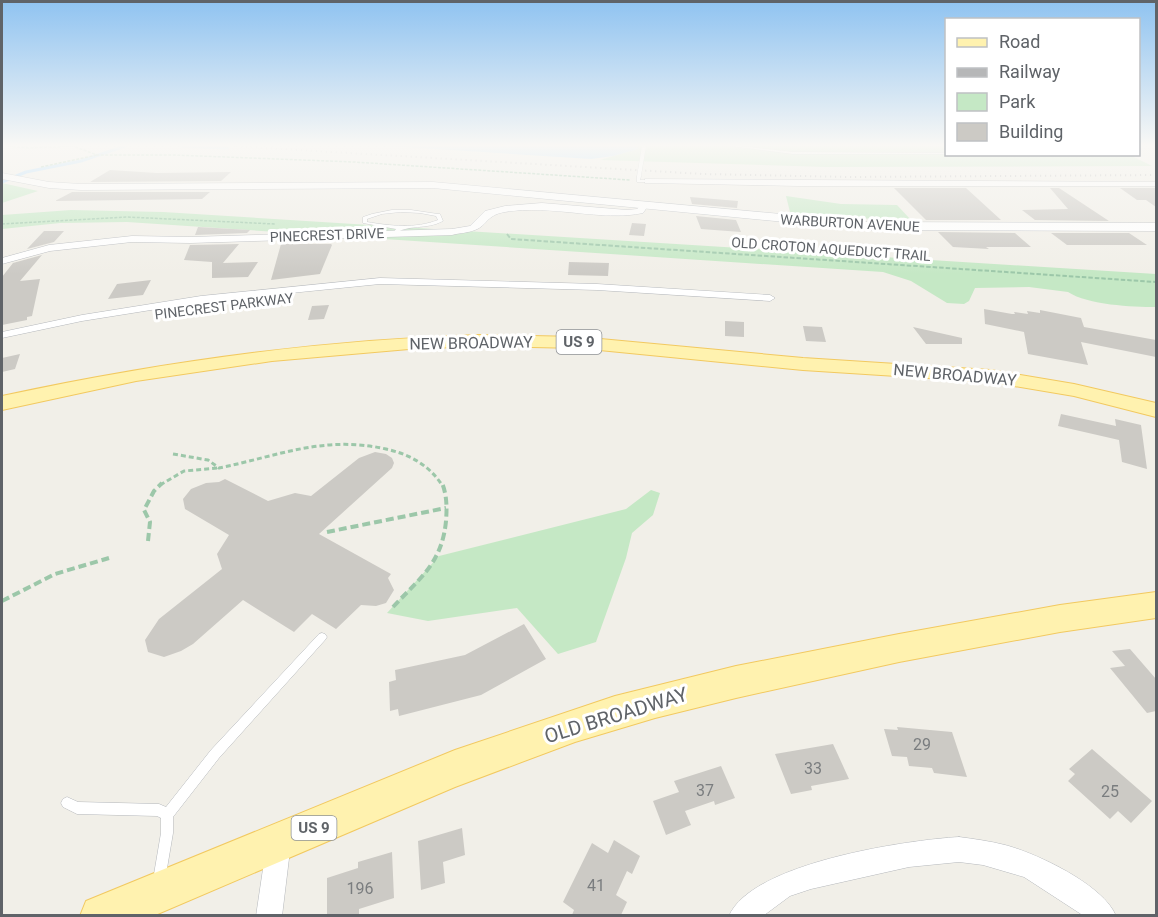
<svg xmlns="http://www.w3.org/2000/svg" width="1158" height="917" font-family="Roboto,sans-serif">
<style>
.green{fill:#c5e8c5}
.water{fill:#aadaff}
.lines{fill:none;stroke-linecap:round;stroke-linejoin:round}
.stream{stroke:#aadaff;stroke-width:3}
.building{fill:#cccac5}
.lane-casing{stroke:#b5b8bc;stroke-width:1}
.street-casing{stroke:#b5b8bc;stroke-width:1}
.secondary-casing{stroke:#b6babf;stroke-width:1}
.primary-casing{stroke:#f2c960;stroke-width:2}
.path-far3{stroke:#9cc7a9;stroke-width:1.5;stroke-dasharray:3 1.5;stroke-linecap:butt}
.path-far2{stroke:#9cc7a9;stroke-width:2;stroke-dasharray:4.5 2;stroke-linecap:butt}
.path-far1{stroke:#9cc7a9;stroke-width:3;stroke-dasharray:5 3;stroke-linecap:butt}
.path{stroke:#9cc7a9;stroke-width:4;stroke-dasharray:8 4;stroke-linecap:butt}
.lane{fill:#fff;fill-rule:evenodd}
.street{fill:#fff;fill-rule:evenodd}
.secondary{fill:#fff;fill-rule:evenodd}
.primary{fill:#fff2af;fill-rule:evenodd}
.rail{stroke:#b6b7b8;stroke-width:2;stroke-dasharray:1 4;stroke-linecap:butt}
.lane-bridge-casing{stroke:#b5b8bc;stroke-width:4.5;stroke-linecap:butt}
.lane-bridge{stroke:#fff;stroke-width:4}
.labels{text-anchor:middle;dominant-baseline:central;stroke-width:6;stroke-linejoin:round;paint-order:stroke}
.far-street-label{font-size:14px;fill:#5f6368;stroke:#fff}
.shield{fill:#fff;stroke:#8f9295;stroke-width:1.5}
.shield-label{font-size:15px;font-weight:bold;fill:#5f6368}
.street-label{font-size:16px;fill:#5f6368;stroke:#fff}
.near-number-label{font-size:16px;fill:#7a7d7f}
.near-street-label{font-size:20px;fill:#5f6368;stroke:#fff}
</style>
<rect width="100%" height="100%" fill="#f1efe8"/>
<path class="green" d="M638,146H946V154L1130,155L1152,166L826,167L600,160L637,149Z
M2,183L38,191L2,203Z
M786,196L841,204L897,205L911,220L791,216Z
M71,210L163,212L1156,274V307C1132,307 1088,305 1068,292L1029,287L975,288L969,301L964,304L947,303L911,281L883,272L127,222L60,223L2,229V215Z
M651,490L660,493L653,515L632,533L626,558L596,642L558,654L517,608L428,621L387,613L439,556L626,509Z"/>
<path class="water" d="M388,146H638V149L613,156L591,159Z"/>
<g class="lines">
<path class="stream" d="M182,146L228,148
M2,182L26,172L81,161L125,146"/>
</g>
<path class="building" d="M110,170L157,173L231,172L221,181L90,182Z
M894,188H966L1001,220H926Z
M1050,188H1059L1109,221L1035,220L1022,210L1068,209Z
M1120,188H1156V207L1146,200H1137Z
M72,192H210L202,199L55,201Z
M690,197L738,201L737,208L692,204Z
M696,216L736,220L741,232L701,229Z
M632,223L646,224L644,236L629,235Z
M198,227L250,230L247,233L195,235Z
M44,231H64L54,242L27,249Z
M938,232L1015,233L1031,247H986L989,249L953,247Z
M1051,233H1129L1147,245H1067Z
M239,244L223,263L258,262L248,277L212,278V262L184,260L190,245Z
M281,244H331L332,245L320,274L271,280Z
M42,255L20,281L40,279L32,316L27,317V320L2,325V277L13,263Z
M569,262L609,263L608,276L568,275Z
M151,280L143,295L108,299L117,284Z
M329,305L324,319L308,320L312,306Z
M984,309L1012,314H1015L1014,312L1028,314L1027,311L1040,313V310L1081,318L1084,327L1156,340V357L1081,342L1088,365L1028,354L1024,332L985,324Z
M725,321L744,322V337L725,336Z
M803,326L822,327L826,342L806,341Z
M913,327L962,338V344H926Z
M20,354L15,369L2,372V358Z
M1061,414L1116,426L1115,419L1141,425L1147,469L1122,462L1119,440L1058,426Z
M375,452L386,454L392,458L394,463L392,468L319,534L391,574L388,578L394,590L386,603L376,606L361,605L336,629L312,614L294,632L243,600L193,644L181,651L164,657L148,652L145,640L159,619L222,569L217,554L229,535L185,509L183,499L191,489L206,483L219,482L225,479L268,501L295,493L311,496L359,458Z
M524,624L546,659L481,695L399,716L398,709L390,711L389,682L396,680L395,670L465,655Z
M1130,649L1156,679V711L1147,713L1110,668L1125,666L1112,651Z
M897,727L952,732L967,777L934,773L932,768L909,766L907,757L892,756L884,729L898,730Z
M833,744L849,779L811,786L812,790L791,794L775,754Z
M1092,749L1152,801L1131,823L1118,811L1110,819L1068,781L1075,774L1069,769Z
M721,766L735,798L715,805L714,801L685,811L691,825L666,835L653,801L679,792L674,781Z
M462,828L465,855L443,862L445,883L421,890L418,841Z
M614,840L640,856L632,874L627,871L616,895L627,902L621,915H572L574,910L563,902L592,843L608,853Z
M392,852L394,898L359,909V915H327V878L358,868V862Z"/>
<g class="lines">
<defs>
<path id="lane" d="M731,146H740L793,152L946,153L947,154H793Z
M955,154H1019L1018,155Z
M639,175L641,176L640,180H648L650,181L648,182H637V176Z
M392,210H411L438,214H440L443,221C427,230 407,224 395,234L393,233L396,229L363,223V217L372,214ZM401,212L420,213L436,216L438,220C415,229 391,226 367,222V219L382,214Z
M322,633L325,634L327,637L325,640L219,758L173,817V833L165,880L164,885L159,886L154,885L153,880L161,833V818L157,816L77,814L63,807L61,803L63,799L67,797L78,802L159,804L166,807L211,750L319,634Z"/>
<path id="street" d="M645,179L1156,182V186H799L648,183H645Z
M542,203L627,210L637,209L644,203L648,206L643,213C602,222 551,204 505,212C486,215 488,225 475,230C468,233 459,233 452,235L190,243L132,242L50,251L2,264V258L49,245L132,236L190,237L452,229L470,226L485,211L505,206Z
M380,278L597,284L770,295L775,298L770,301L597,290L380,284L201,302L82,321L2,338V332L82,315L201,296Z
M279,830L288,833L291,842L282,916H256L267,842L270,833Z
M959,837C974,839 989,841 1005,845C1036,853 1104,885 1116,916H1084L1024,877L983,865L959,862L909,867L811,889L790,896L763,916H729C751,863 907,840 959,837Z"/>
<path id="secondary" d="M2,173L49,182L81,184L433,182L868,222L1156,223V231L868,230L433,188L81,190L49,188L2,179Z"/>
<path id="primary" d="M478,335L579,337L803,358L990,370L1074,384L1156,403V417L1074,396L990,382L803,370L579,348L478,346L409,349L272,361L136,381L2,410V396C161,362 316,340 478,335Z
M1156,592V618L1060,632L899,662L736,698L655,718L575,742L455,787L153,916H80L86,901L455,750L615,696L736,666L899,634L1060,605Z"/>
</defs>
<use href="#lane" class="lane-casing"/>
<use href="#street" class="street-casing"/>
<use href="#secondary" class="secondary-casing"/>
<use href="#primary" class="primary-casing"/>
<path class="path-far3" d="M8,146L29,148L73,146L97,155H174L354,162L630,180
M41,167L97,155
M2,224L127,217L275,224"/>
<path class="path-far2" d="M507,234L511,239L1156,282"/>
<path class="path-far1" d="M173,454L208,460L219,468C278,456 324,435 386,449C409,454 429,465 442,485
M160,485L184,471L218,468"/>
<path class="path" d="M327,532L446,508
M148,541L150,522L144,510L154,491L162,483
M2,601L55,574L109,558
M393,607C420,578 442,563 446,521C447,508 447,495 442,483"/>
<use href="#lane" class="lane"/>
<use href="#street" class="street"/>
<use href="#secondary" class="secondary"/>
<use href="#primary" class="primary"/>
<path class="rail" d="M231,146L703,174L850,177L1156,175"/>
<defs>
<path id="lane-bridge" d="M639,176L644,146"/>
</defs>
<use href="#lane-bridge" class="lane-bridge-casing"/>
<use href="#lane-bridge" class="lane-bridge"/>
</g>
<linearGradient id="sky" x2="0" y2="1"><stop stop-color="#8fc3f1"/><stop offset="0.53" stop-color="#f9f8f5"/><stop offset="1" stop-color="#f9f8f5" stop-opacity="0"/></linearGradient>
<rect width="1158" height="274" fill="url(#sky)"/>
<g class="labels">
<g class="far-street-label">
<text transform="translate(850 223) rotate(3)">WARBURTON AVENUE</text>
<text transform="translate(327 235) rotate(-2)">PINECREST DRIVE</text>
<text transform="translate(831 249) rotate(4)">OLD CROTON AQUEDUCT TRAIL</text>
<text transform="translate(224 306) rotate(-7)">PINECREST PARKWAY</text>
</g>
<g class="shield">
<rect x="556.5" y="330" width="45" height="24" rx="4.5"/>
<rect x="291.5" y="816" width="45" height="24" rx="4.5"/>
</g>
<g class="shield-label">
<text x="579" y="342">US 9</text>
<text x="314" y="828">US 9</text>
</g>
<g class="street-label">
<text transform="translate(471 343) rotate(-1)">NEW BROADWAY</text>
<text transform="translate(955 375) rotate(5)">NEW BROADWAY</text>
</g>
<g class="near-number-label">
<text x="922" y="744">29</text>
<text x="813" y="768">33</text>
<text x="705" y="790">37</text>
<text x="1110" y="791">25</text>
<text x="596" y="885">41</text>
<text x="360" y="888">196</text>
</g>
<g class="near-street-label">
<text transform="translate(616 715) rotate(-17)">OLD BROADWAY</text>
</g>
</g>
<rect width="1158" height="917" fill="none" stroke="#5f6368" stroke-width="6"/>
<rect x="945" y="18" width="195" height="138" fill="#ffffff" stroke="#bfc1c3" stroke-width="1.5"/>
<rect x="957" y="38" width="30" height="9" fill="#fff2af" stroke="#bfc1c3" stroke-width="1.5"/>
<text x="999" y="48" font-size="18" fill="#5f6368">Road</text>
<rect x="957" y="68" width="30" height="9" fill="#b6b7b8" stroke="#bfc1c3" stroke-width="1.5"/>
<text x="999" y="78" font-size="18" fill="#5f6368">Railway</text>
<rect x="957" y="93" width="30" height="18" fill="#c5e8c5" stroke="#bfc1c3" stroke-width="1.5"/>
<text x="999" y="108" font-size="18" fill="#5f6368">Park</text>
<rect x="957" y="123" width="30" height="18" fill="#cccac5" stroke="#bfc1c3" stroke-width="1.5"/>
<text x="999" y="138" font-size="18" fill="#5f6368">Building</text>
</svg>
